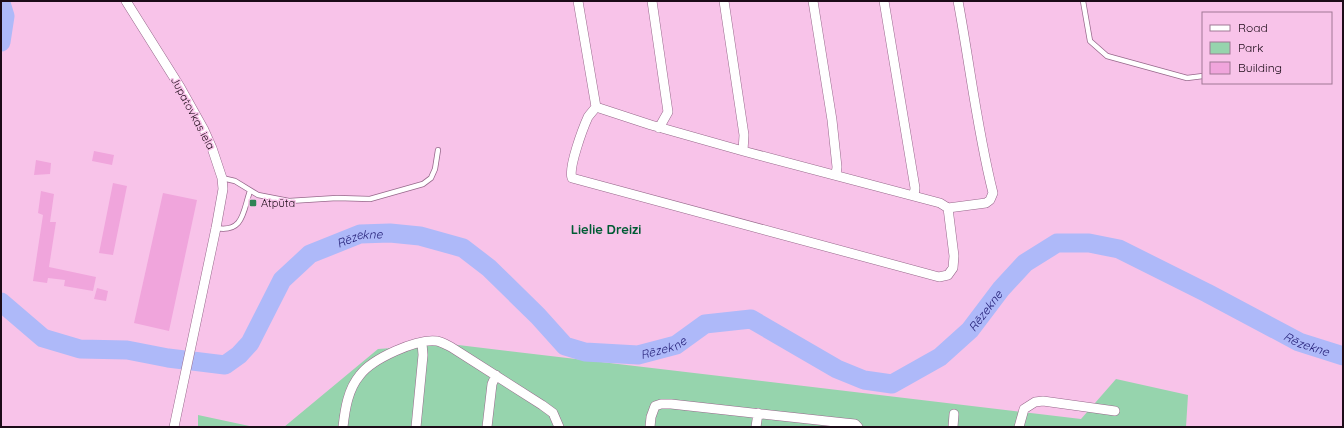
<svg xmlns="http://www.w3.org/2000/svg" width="1344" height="428" font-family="Quicksand,sans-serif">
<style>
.green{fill:#96d4ad}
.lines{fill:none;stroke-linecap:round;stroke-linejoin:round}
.river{stroke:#aeb9f9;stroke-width:19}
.building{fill:#f0a5dc}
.service-casing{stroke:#97688b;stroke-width:6}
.minor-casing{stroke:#97688b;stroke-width:10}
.service{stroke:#fff;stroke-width:4.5}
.minor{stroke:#fff;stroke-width:9}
.poi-dot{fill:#2f8356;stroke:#f8c3e9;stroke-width:1.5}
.labels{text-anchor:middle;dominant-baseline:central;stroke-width:3;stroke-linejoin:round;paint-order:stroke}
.street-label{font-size:11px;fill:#1c0b18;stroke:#f8c3e9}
.poi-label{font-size:11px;fill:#1c0b18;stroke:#f8c3e9;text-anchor:start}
.water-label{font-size:12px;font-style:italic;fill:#252078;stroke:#f8c3e9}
.quarter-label{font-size:13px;font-weight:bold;fill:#005b34;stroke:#f8c3e9}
</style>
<rect width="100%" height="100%" fill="#f8c3e9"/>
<path class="green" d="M450,344L1081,419L1116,379L1188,395L1186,427H284L378,349Z
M198,415L254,427H198Z"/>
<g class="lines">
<g class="river">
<path d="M1,3L5,16L1,42"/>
<path id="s1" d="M1,302L43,338L80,349L127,350L168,358L225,365L239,355L250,343L282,280L310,254L360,234L390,233L420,236L463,248L489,268L538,316L565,346L585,352L638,355L676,345L705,324L751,319L837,369L864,380L892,384L940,357L970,330L1001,289L1025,263L1057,243H1089L1119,249L1207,293L1299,342L1343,356"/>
</g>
</g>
<path class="building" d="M94,151L114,155L112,165L92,161Z
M36,160L51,163L50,174L34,175Z
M113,183L127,186L113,255L99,253Z
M41,191L54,194L50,222H56L49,267L96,277L93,291L64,286L65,280L48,278L47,283L33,281L43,215L38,213Z
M163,193L197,200L169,331L134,323Z
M97,288L108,291L106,301L94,299Z"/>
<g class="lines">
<defs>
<path id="service" d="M1083,1L1090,41L1107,56L1187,78L1203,76
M222,178L235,181L258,195L289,201L337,198L370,199L423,184L431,178L435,169L438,150
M216,228C244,233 243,211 250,191"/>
<path id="minor" d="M126,1L180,87L204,130L212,148L222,178L223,189L216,228L174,427
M578,1L596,107C593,111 590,114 588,117C583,128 568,168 572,178L939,277L948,275L953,268L954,256L948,208L940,203L743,151L651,125L596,107
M652,1L668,112L659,128
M724,1L744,135L743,151
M813,1L832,120L837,167L836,175
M884,1L915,188L914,196
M948,208L986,203L990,200L993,193C977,130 970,65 958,1
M343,427C345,409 348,389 360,375C372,359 417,338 437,341C442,342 447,345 451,347L542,405L553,413L559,427
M416,427L423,355L422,343
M487,427L492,384L496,375
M650,427L651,417L655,406L661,404H671L845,423L855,424L858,427
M756,427L758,413
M953,427L954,414
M1019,427L1024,409L1035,402L1043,401L1115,411"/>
</defs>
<use href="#service" class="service-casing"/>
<use href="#minor" class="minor-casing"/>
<use href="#service" class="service"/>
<use href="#minor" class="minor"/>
</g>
<rect class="poi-dot" x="249" y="199" width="8" height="8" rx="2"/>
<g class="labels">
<g class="street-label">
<text transform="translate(193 113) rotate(62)">Jupatovkas iela</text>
</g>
<g class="poi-label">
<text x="261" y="203">Atpūta</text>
</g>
<g class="water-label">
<text stroke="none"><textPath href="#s1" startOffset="435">Rēzekne</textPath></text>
<text stroke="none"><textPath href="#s1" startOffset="1155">Rēzekne</textPath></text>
<text stroke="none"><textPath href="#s1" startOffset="1528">Rēzekne</textPath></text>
<text stroke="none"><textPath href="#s1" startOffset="783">Rēzekne</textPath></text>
</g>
<g class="quarter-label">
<text x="606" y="229">Lielie Dreizi</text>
</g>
</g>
<rect width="1344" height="428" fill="none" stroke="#1c0b18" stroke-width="4"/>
<rect x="1202" y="12" width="130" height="72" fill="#f8c3e9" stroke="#a07995"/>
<rect x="1210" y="25" width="20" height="6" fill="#ffffff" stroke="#a07995"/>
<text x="1238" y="32" font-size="12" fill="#1c0b18">Road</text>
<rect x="1210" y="42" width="20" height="12" fill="#96d4ad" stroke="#a07995"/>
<text x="1238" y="52" font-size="12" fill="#1c0b18">Park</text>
<rect x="1210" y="62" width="20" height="12" fill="#f0a5dc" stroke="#a07995"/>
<text x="1238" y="72" font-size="12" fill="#1c0b18">Building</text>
</svg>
